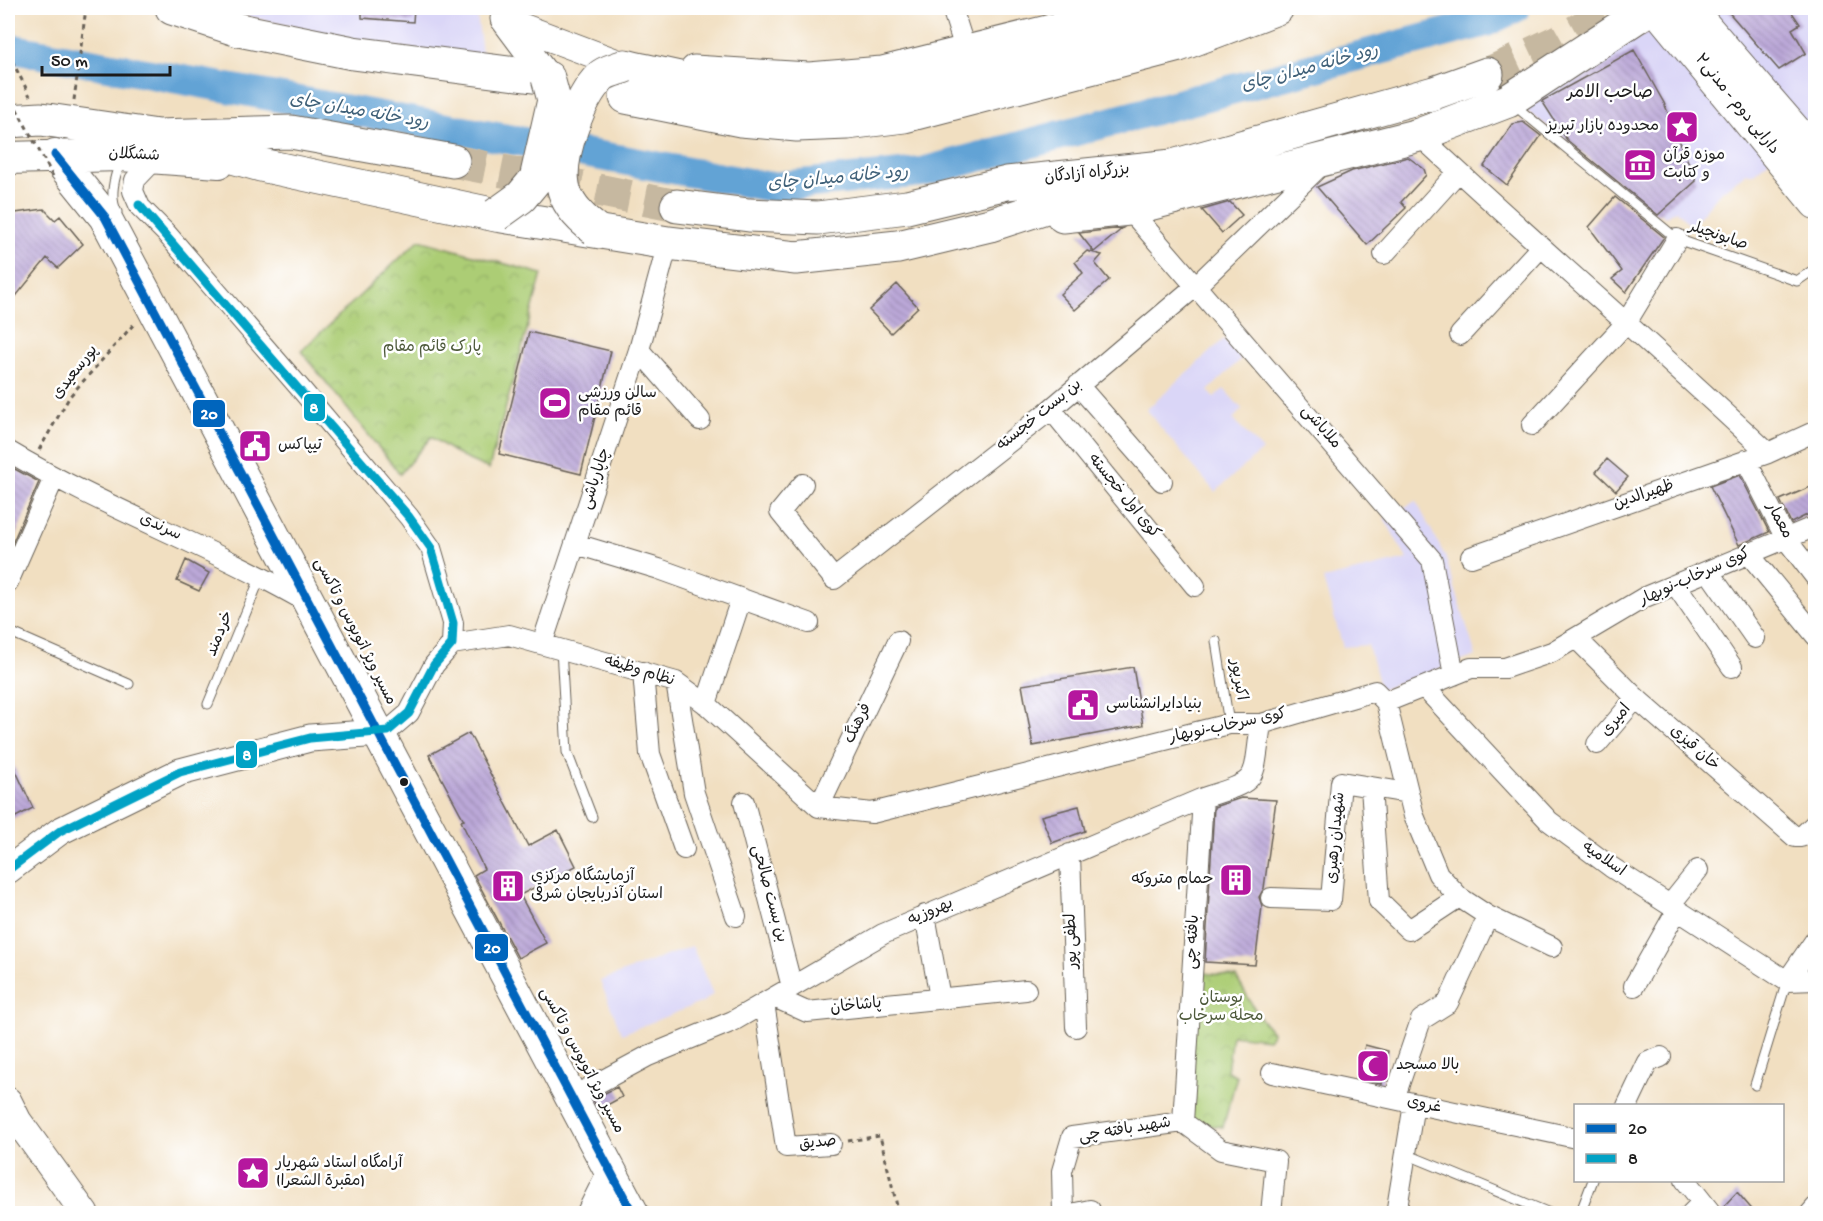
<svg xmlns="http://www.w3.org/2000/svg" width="1823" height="1221" font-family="'Gochi Hand','Playpen Sans Arabic',sans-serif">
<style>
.built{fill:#dad6f7}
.park{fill:url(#park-crowns);stroke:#647448;stroke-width:1.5}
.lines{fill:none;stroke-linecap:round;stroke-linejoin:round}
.river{stroke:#62a3d5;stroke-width:30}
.building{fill:url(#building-back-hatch)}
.highway-tunnel{stroke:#c6b8a0;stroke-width:33;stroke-dasharray:33 16;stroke-linecap:butt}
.lane-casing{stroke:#676056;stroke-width:11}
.street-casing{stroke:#676056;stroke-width:22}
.secondary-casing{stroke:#676056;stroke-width:29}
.primary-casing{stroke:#676056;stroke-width:34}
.highway-casing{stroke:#676056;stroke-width:35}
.path{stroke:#676056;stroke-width:3;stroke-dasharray:4.5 4.5;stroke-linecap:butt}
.lane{stroke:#fff;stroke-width:9}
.street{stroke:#fff;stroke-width:20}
.secondary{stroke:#fff;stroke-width:27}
.primary{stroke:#fff;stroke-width:32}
.highway{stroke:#fff;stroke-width:33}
.highway-bridge-casing{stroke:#676056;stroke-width:35;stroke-linecap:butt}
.path-bridge{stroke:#676056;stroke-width:3;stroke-dasharray:4.5 4.5;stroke-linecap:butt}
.highway-bridge{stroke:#fff;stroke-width:33}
.bus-1-casing{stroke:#fff;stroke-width:14}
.bus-2-casing{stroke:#fff;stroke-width:14}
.bus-1{stroke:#0065bd;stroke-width:9}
.bus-2{stroke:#01a2c5;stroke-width:9}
.bus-dot{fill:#1c1c1c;stroke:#fff;stroke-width:2}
.labels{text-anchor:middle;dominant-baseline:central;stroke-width:5;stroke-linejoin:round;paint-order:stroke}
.street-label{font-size:16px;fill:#1c1c1c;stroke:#fff}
.poi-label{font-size:16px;fill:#1c1c1c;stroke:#fff;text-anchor:start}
.park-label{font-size:16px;fill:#4e5a3b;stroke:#fff}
.water-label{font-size:18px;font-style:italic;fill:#3f6078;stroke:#fff}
.neighbourhood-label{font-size:18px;fill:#1c1c1c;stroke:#fff}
.line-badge{stroke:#fff;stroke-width:2}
.badge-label{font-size:16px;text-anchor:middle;font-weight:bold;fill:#fff}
</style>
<defs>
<pattern id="park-crowns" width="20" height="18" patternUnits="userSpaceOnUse" patternTransform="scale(1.5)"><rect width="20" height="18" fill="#accd75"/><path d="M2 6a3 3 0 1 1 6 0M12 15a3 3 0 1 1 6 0" fill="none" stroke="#93af65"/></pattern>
<pattern id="building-back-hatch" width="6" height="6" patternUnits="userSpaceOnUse" patternTransform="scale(1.5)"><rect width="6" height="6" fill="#bba8d8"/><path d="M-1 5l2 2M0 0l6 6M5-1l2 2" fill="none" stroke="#a090b9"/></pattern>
</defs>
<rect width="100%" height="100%" fill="#fff"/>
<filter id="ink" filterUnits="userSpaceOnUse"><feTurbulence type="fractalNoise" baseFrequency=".0167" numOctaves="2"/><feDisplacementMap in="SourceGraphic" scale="12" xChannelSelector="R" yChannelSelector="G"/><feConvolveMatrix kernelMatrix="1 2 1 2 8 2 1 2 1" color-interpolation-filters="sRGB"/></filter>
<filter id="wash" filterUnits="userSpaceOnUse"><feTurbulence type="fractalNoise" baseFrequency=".008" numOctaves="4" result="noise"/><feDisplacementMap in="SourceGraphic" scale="24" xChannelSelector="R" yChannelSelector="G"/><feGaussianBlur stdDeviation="1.35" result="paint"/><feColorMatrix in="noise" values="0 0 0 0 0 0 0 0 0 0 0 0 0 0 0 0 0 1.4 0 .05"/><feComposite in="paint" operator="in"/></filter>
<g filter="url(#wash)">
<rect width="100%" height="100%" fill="#f1dfc1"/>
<path class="built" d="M209,8H476L483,59L371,44Z
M1662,8H1815V151L1779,152L1754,173H1747L1720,192L1691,227L1676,210L1665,217L1594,160L1517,104L1662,25Z
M1224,339L1241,359L1208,391L1214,397L1224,389L1242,409L1233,419L1262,450L1215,492L1146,410Z
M1416,501L1445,556L1476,656L1380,690L1368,645L1343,647L1323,579L1407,559L1384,518Z
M692,946L713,994L705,1001L622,1034L600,981Z"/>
<path class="park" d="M419,240L542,274L489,469L462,457L431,437L400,474L301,351Z
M1196,972L1236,977L1258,1015L1273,1033L1268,1039L1232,1035L1227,1071L1237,1076L1223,1127L1183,1122Z"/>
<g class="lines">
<path class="river" d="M8,48L771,187L922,172L1486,22L1515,8"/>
</g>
<g id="blocks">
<path class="building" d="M362,8H414L413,22L362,18Z
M1725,8H1789L1800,24L1792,29L1806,53L1779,70Z
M1634,50L1664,103L1696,181L1658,215L1567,140L1542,101Z
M1523,122L1541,136L1507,185L1484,166L1513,124Z
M1408,157L1424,169L1426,175L1401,202L1406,208L1367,245L1317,187L1352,171Z
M1615,197L1664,237L1626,292L1612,279L1622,271L1589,227Z
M1230,202L1242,215L1222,233L1202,210Z
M44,209L55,220L60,216L83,244L58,268L47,258L8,306V214Z
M1123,228L1094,252L1079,233Z
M1087,251L1102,255L1095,263L1109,280L1075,310L1060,294L1083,273L1075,262Z
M897,284L918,307L891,333L869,310Z
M529,332L611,351L581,474L499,454Z
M1607,459L1628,477L1616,491L1596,472Z
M11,467L39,482L8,553V476Z
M1740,475L1769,532L1739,545L1710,486Z
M1815,485V511L1791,523L1780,500Z
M186,560L209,573L199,591L177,581Z
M1133,667L1143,725L1033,746L1022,685Z
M469,733L528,846L558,830L576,866L520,895L546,943L518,958L474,875L484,869L461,821L464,820L429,755Z
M8,754L33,808L8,821Z
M1241,798L1276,800L1264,888L1259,897L1262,906L1255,965L1205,962L1214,807Z
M1079,806L1085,831L1052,843L1041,816Z
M1365,1045L1388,1051L1382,1084L1357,1079Z
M617,1087L622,1097L598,1110L593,1099Z
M1737,1192L1756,1214H1724L1722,1208Z"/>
</g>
</g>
<g filter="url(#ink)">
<use href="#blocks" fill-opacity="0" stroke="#676056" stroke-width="1.5"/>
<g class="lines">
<path class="highway-tunnel" d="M1487,74L1558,41L1617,8
M453,161L677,206"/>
<defs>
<path id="lane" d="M1514,105L1677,239L1797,281L1816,268
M117,212C109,198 114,176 121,162
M8,631L129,684
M1216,641L1229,724
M561,649L567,752L592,817
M208,704L261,576
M1755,1085L1787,981
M1406,1154L1552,1214
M1580,1214L1593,1180
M1683,1214L1699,1198"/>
<path id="street" d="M952,8L965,49
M1419,135C1534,243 1654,345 1768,453
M157,157L135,180L133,191L140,207L166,233L300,388L409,517L431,548L453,623L452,644L434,665L409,713L388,731L380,733
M1129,209L1432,560L1454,675
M1384,254L1458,172
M1460,335L1540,248
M639,350L700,420
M1078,385L1162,481
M1051,409L1195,586
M1532,425L1626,323L1677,239
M8,451C104,508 210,546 307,602
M1746,460L1786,539L1816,578
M803,484L780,512L834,579L1045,414L1197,285L1323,163
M576,544L659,569L809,623
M1749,554L1816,636
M1471,557L1768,453L1816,431
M1708,571L1755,638
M8,582L54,478
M1676,585L1732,667
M1576,638L1636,698L1795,837H1801L1816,823
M452,644L509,635L676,682L706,704L819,807
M542,644L639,350L668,243
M643,672L650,754L684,849
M676,682L694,793L736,916
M1425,688L1549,821L1611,867L1787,981L1816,980
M1386,702L1414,816L1438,874L1459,897L1488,916L1448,1003L1421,1020L1394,1099
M706,704L741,599
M1597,744L1636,698
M1371,787L1379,901L1409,930L1459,897
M744,802L792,987
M819,807L872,813L1229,724H1261L1375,691L1386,702L1471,668H1505L1552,652L1645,597L1816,526
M819,807L898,641
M1070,854L1076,1027
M1271,898L1331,900L1341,782L1408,793
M1670,905L1698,870
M925,915L940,998
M1488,916L1552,947
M1787,981L1816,939
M1634,986L1677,910
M774,997L807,1012L1026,990
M764,1003L786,1147L831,1144
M1272,1073L1576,1138
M572,1097L648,1056L733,1021L883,934L1203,798C1262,779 1252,784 1261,724
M1627,1106L1648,1062L1661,1057
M1183,1122L1203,798
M1183,1122L1221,1150L1276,1161L1271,1214
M1685,1180L1712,1214
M1063,1214L1062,1171L1072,1137L1183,1122
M1071,1214L1090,1210
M1396,1214L1414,1104
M1810,1214L1816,1207"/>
<path id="secondary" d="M504,19L548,78
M506,21L625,66H635
M694,69L809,76L882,70L1132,8
M8,870L60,831L180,772L310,738L380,733
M8,1101L18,1121L85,1214
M590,1214L611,1172"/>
<path id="primary" d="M1656,8L1816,203
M1689,8L1816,155
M55,155L105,217L633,1214
M8,158L120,155L219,162"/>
<path id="highway" d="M172,8L239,30L353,53L548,78
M625,66C684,79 742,93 801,98C833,100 866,95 897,91L1181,19L1231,11
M626,97L741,120L797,125L847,123L904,116L1179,45L1277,8
M8,121L41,119L158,136L291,132L453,161
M158,136L261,165L496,215L668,243L796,258L898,247L990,225L1173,166
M677,206L749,215L818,218L907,207L1007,183L1173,166L1434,93L1487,74
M1063,216L1129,209L1419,135L1508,101L1650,8"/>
</defs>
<use href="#lane" class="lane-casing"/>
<use href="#street" class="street-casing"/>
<use href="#secondary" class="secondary-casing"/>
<use href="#primary" class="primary-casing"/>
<use href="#highway" class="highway-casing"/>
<path class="path" d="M8,53L30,96
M74,100L86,8
M39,450L70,396L134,324
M848,1141L880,1136L899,1214"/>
<use href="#lane" class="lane"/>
<use href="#street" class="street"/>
<use href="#secondary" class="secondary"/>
<use href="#primary" class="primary"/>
<use href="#highway" class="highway"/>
<defs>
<path id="highway-bridge" d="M496,215L521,197L536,179L554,100L548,78
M595,229C580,218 566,204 563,185C558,156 579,98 600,77C606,71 618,69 625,66"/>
</defs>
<use href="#highway-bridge" class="highway-bridge-casing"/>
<path class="path-bridge" d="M8,93L55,180"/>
<use href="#highway-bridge" class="highway-bridge"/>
<defs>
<path id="bus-1" d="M55,155L105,217L633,1214"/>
<path id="bus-2" d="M8,870L60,831L180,772L310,738L388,731L409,713L434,665L452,644L453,623L431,548L409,517L139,205"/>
</defs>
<use href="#bus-1" class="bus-1-casing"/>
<use href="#bus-2" class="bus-2-casing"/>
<use href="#bus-1" class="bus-1"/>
<use href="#bus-2" class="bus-2"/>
</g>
</g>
<defs>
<symbol id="sight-square" viewBox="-11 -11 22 22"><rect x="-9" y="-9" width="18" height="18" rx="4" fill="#b5179e" stroke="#fff"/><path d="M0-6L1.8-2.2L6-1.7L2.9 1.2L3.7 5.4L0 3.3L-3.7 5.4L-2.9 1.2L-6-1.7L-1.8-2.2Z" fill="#fff"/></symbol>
<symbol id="museum-square" viewBox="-11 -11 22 22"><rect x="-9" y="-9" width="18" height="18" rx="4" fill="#b5179e" stroke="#fff"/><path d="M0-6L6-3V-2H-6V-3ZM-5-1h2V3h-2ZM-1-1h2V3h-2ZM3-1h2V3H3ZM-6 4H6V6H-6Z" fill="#fff"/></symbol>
<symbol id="stadium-square" viewBox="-11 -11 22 22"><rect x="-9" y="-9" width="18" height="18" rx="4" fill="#b5179e" stroke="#fff"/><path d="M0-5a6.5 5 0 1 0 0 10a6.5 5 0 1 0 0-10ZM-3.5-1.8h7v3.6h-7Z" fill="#fff"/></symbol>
<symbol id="civic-square" viewBox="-11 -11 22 22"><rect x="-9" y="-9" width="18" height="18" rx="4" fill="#b5179e" stroke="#fff"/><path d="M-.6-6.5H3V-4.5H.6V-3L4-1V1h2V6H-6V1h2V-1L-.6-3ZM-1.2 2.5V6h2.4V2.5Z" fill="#fff"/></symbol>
<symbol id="building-square" viewBox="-11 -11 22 22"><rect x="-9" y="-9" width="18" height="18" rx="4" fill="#b5179e" stroke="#fff"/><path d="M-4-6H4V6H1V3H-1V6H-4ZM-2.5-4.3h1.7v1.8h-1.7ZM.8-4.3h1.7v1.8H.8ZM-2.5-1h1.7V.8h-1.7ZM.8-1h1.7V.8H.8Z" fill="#fff"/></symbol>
<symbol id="mosque-square" viewBox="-11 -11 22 22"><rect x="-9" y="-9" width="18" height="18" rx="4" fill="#b5179e" stroke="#fff"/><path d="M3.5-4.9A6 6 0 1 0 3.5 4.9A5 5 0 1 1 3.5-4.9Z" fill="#fff"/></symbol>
</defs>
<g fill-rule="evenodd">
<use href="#sight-square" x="1663" y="108" width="38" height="38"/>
<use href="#museum-square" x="1621" y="146" width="38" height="38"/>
<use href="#stadium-square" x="536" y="384" width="38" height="38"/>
<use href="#civic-square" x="236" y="427" width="38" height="38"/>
<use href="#civic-square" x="1064" y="686" width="38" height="38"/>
<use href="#building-square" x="1217" y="861" width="38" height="38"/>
<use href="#building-square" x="489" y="867" width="38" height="38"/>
<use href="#mosque-square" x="1354" y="1047" width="38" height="38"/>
<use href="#sight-square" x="234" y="1154" width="38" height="38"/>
</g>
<circle class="bus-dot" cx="404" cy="782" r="5"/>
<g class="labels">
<g class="street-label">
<text transform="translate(1736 105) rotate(51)">دارایی دوم - مدنی۲</text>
<text transform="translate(134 156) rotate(3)">ششگلان</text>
<text transform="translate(1087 175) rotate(-6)">بزرگراه آزادگان</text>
<text transform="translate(1718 237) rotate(19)">صابونچیلر</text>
<text transform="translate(76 373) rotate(-52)">پورسعیدی</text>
<text transform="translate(1040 416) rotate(-39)">بن بست خجسته</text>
<text transform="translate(1320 428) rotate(49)">ملاباشی</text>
<text transform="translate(597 479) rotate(-72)">چاپارباشی</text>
<text transform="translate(1644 496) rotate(-19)">ظهیرالدین</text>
<text transform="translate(1123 497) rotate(51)">کوی اول خجسته</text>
<text transform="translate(1778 521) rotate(62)">معمار</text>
<text transform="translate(160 528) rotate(25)">سرندی</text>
<text transform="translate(1695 578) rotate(-24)">کوی سرخاب-نوبهار</text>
<text transform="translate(354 632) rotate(63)">مسیر ویژ اتوبوس و تاکسی</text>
<text transform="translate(221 634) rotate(-68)">خردمند</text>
<text transform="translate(639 672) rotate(17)">نظام وظیفه</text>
<text transform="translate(1237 680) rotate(81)">اکبرپور</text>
<text transform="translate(1617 721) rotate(-50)">امیری</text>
<text transform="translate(859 724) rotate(-64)">فرهنگ</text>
<text transform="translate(1228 727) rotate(-12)">کوی سرخاب-نوبهار</text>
<text transform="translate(1694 749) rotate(41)">خان قیزی</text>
<text transform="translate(1337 838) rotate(-85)">شهیدان رهبری</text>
<text transform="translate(1603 860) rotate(35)">اسلامیه</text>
<text transform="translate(768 894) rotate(75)">بن بست صالحی</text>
<text transform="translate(931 913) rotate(-23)">بهروزیه</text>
<text transform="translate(1073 941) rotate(-92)">لطفی پور</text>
<text transform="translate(1194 942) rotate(-87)">بافته چی</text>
<text transform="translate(856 1007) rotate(-6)">پاشاخان</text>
<text transform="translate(581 1061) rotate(62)">مسیر ویژ اتوبوس و تاکسی</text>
<text transform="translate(1424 1106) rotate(12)">غروی</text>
<text transform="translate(1125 1131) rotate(-9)">شهید بافته چی</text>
<text transform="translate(818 1144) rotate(-6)">صدیق</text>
</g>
<g class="poi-label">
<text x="1659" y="127" text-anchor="end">محدوده بازار تبریز</text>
<text x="1663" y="156">موزه قرآن<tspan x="1663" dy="18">و کتابت</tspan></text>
<text x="578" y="394">سالن ورزشی<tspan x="578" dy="18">قائم مقام</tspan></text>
<text x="278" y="446">تیپاکس</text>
<text x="1106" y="705">بنیادایرانشناسی</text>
<text x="531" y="877">آزمایشگاه مرکزی<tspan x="531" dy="18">استان آذربایجان شرقی</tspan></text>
<text x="1213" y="880" text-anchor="end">حمام متروکه</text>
<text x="1396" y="1066">بالا مسجد</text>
<text x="276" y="1164">آرامگاه استاد شهریار<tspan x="276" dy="18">(مقبرة الشعرا)</tspan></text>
</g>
<g class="park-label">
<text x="432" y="348">پارک قائم مقام</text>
<text x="1221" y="999">بوستان<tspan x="1221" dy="18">محله سرخاب</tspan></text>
</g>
<g class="water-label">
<text transform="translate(1310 69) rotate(-15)">رود خانه میدان چای</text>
<text transform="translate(359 112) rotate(10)">رود خانه میدان چای</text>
<text transform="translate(838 179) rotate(-5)">رود خانه میدان چای</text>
</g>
<g class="neighbourhood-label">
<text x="1610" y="93">صاحب الامر</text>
</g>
</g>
<g class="line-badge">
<rect x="303" y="393" width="23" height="29" rx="6" fill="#01a2c5"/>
<rect x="192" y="399" width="34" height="29" rx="6" fill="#0065bd"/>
<rect x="235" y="740" width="23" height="29" rx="6" fill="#01a2c5"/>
<rect x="474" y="933" width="35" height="29" rx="6" fill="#0065bd"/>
</g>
<g class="badge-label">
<text x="314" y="413">8</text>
<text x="209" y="419">20</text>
<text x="247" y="760">8</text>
<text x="492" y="953">20</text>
</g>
<rect width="1823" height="1221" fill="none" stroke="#fff" stroke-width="30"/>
<rect x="1574" y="1104" width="210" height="78" fill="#ffffff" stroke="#a4a4a4" stroke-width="1.5"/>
<rect x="1586" y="1124" width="30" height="9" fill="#0065bd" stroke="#a4a4a4" stroke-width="1.5"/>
<text x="1628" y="1134" font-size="18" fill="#1c1c1c">20</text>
<rect x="1586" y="1154" width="30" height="9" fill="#01a2c5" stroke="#a4a4a4" stroke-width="1.5"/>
<text x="1628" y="1164" font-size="18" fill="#1c1c1c">8</text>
<path d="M42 66v9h128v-9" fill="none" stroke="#1c1c1c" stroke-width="3"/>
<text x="51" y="66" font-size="18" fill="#1c1c1c" stroke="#ffffff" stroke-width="4.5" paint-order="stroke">50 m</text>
</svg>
